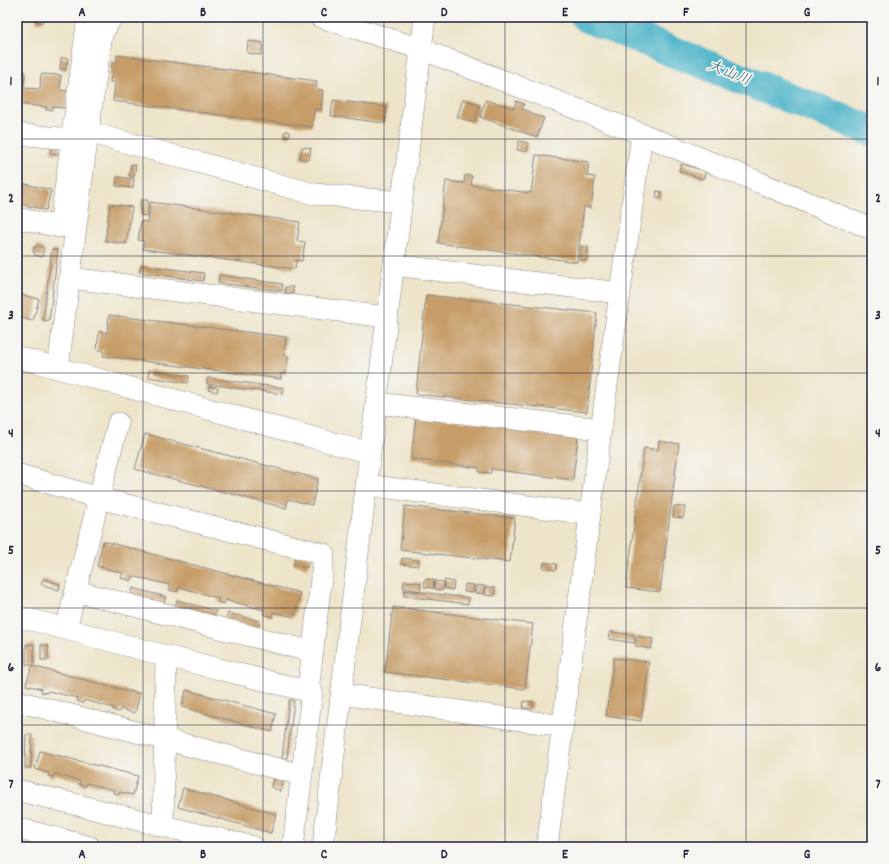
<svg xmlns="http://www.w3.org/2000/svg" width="889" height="864" font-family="Dekko,'Klee One',sans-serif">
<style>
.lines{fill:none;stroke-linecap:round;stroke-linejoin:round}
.river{stroke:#49b2c8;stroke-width:31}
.building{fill:#c69d68}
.minor-casing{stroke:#888382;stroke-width:22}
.minor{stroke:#fff;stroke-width:21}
.grid{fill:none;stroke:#22223b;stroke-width:1;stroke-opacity:0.55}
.labels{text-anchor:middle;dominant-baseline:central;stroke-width:3.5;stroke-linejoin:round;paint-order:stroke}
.water-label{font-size:15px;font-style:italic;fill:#325c73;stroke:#f6f6f2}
.neatline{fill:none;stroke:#22223b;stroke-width:1.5}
.grid-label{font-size:13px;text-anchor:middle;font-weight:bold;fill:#22223b}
</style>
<rect width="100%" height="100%" fill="#f6f6f2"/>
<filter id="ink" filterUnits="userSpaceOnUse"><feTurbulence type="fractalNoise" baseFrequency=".025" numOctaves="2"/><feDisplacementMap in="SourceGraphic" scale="8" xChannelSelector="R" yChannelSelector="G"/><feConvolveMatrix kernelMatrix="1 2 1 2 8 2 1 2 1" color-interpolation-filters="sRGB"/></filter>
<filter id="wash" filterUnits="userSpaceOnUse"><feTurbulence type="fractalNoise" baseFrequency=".012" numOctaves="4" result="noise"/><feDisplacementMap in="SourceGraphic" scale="16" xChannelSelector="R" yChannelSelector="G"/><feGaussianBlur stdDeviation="0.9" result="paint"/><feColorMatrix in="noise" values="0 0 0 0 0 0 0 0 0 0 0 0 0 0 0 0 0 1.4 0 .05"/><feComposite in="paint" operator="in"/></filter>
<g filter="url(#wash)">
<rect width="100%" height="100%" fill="#ede4c9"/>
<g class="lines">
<path class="river" d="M586,17L872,131"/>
</g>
<g id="blocks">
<path class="building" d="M36,17H43V22H36Z
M248,41L263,43L261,55L247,53Z
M117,55L317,81L316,89L323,90L321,110L314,109L312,127L113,101L115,82H110L112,62L116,63Z
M61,58H68L66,70L60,69Z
M17,71H25L24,88L40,89L41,74L61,75L60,90L68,91L67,108L52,107V110H46V107L17,104Z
M463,99L480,105L474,123L457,117Z
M333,100L387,107L385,123L331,116Z
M486,100L514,108L516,101L524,104L522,109L531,112V114L544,118L537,137L480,117Z
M284 134a3 3 0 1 1 6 0a3 3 0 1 1-6 0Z
M519,141L528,143L527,152L517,150Z
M52,144L61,145L60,154L50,153Z
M302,147L311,148L309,160L300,159Z
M536,155L589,162L587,176L595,177L591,208L584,207L577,262L438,243L446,181L464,183L465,175L472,176L471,185L531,193Z
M131,164L136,165L134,177L129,176Z
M681,164L706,171L703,179L679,171Z
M117,177L134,179L133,188L116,186Z
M17,182L51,190L46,210L17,203Z
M657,191L662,192L660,199L656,198Z
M141,200H148L147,216L140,215Z
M150,202L300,222L297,241L305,242L302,261L296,260L295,269L143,249L144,241L138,240L141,221L148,222Z
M110,204L132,207L126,244L105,241Z
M37,245L44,248L42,257L35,255V253L33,252L34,247L36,248Z
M581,246L588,247L587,261L580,260Z
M52,249L58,250L49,321L43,320Z
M141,265L204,273L203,281L139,272Z
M219,275L282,284V291L218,283Z
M285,287H293V294L285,293Z
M17,294L39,299L33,321L17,317Z
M426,295L597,313L587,412L416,394Z
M109,315L286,337L284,355L288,356L286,374L281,373V379L103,356L104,351L97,350L99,331L107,333Z
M149,370L189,376L188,383L148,377Z
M208,378L284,388L283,394L207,384Z
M209,386L218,388L217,392L208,390Z
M416,416L578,436L573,480L491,469V473L479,472V468L411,459Z
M145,434L318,479L312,505L288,499L286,508L135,469Z
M659,441L679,444L660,592L626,588L644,448L658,450Z
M405,506L515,518L510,562L400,550Z
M674,506L685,507L683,518L673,517Z
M103,541L300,593L294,617L273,612L272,617L263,614L264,610L226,600L224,604L217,602L218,598L179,587L177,592L169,590L170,585L132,576L131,581L121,578L123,573L97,566Z
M296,554L310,558L307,568L293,564Z
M402,558L419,560L418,566L401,564Z
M544,562L557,564L556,570L543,568Z
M43,579L60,584L59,590L41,584Z
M425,579L434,580L433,588L424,587Z
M445,580L454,582L453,590L444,588Z
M404,581L421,583L420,591L403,588Z
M435,581L444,582L443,590L434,589Z
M465,584L474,585L473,593L464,592Z
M476,585L485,586L483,594L475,593Z
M486,587L495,588L494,596L485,595Z
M133,588L166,597L164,603L132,595Z
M404,590L469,598L468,604L404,596Z
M177,600L216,611L214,617L175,607Z
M393,607L533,624L525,689L385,672Z
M228,613L260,621L258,629L226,620Z
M610,632L635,635L634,643L609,639Z
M637,636L653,639L651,649L635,646Z
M34,644V665H26V645Z
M41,645H48V660H41Z
M614,658L649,662L641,721L606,716Z
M32,666L140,694L135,713L120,709L119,712L113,710L114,708L84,700L83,703L77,701L78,698L48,691L47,693L41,692L42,689L26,685Z
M186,690L276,714L272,732L182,707Z
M289,700H294L287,758H282Z
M524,701L533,702L532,709L523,708Z
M26,735H32L31,768H25Z
M40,751L138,776L133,795L120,792L119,794L113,793L114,790L87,783L86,786L79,784L80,781L54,774L53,777L48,776L49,773L35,769Z
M277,778L281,779L280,782L283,783L281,791L271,787L273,779L276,780Z
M183,788L276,814L271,833L178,807Z"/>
</g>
</g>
<g filter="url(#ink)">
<use href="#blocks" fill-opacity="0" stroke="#888382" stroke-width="1"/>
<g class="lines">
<defs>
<path id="minor" d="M320,17L421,49L642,134L872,229
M88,132L314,194L402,202
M17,134L71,139
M17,218L60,227L88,17
M394,265L620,293
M70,278L387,317
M17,357L370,453
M58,368L88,132L102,34L112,17
M376,403L601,429
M17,474L99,498L324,554L308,691
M366,485L590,514
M76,591L313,652
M17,616L166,656L312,692L293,847
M66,629L99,498L118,423
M341,694L562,726
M17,701L302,775
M17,790L163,826L254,847
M163,826L166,656
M17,828L90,847
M323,847L370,453L425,17
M547,847L601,429L642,134"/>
</defs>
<use href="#minor" class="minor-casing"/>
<use href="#minor" class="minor"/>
</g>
</g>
<path class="grid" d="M143,17V847M263,17V847M384,17V847M505,17V847M626,17V847M746,17V847M17,139H872M17,256H872M17,373H872M17,491H872M17,608H872M17,725H872"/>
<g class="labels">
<g class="water-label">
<text transform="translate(729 74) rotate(22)">大山川</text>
</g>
</g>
<rect width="889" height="864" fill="none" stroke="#f6f6f2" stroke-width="44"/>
<rect x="22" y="22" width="845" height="820" class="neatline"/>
<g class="grid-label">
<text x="82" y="16">A</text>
<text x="203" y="16">B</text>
<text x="324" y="16">C</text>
<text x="444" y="16">D</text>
<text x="565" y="16">E</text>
<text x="686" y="16">F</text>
<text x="807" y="16">G</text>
<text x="11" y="85">1</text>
<text x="878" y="85">1</text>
<text x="11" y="202">2</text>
<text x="878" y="202">2</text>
<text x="11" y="319">3</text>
<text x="878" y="319">3</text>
<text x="11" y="437">4</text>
<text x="878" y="437">4</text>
<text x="11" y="554">5</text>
<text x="878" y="554">5</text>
<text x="11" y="671">6</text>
<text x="878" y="671">6</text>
<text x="11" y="788">7</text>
<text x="878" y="788">7</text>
<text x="82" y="858">A</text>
<text x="203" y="858">B</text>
<text x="324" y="858">C</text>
<text x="444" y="858">D</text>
<text x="565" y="858">E</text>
<text x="686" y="858">F</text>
<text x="807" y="858">G</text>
</g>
</svg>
